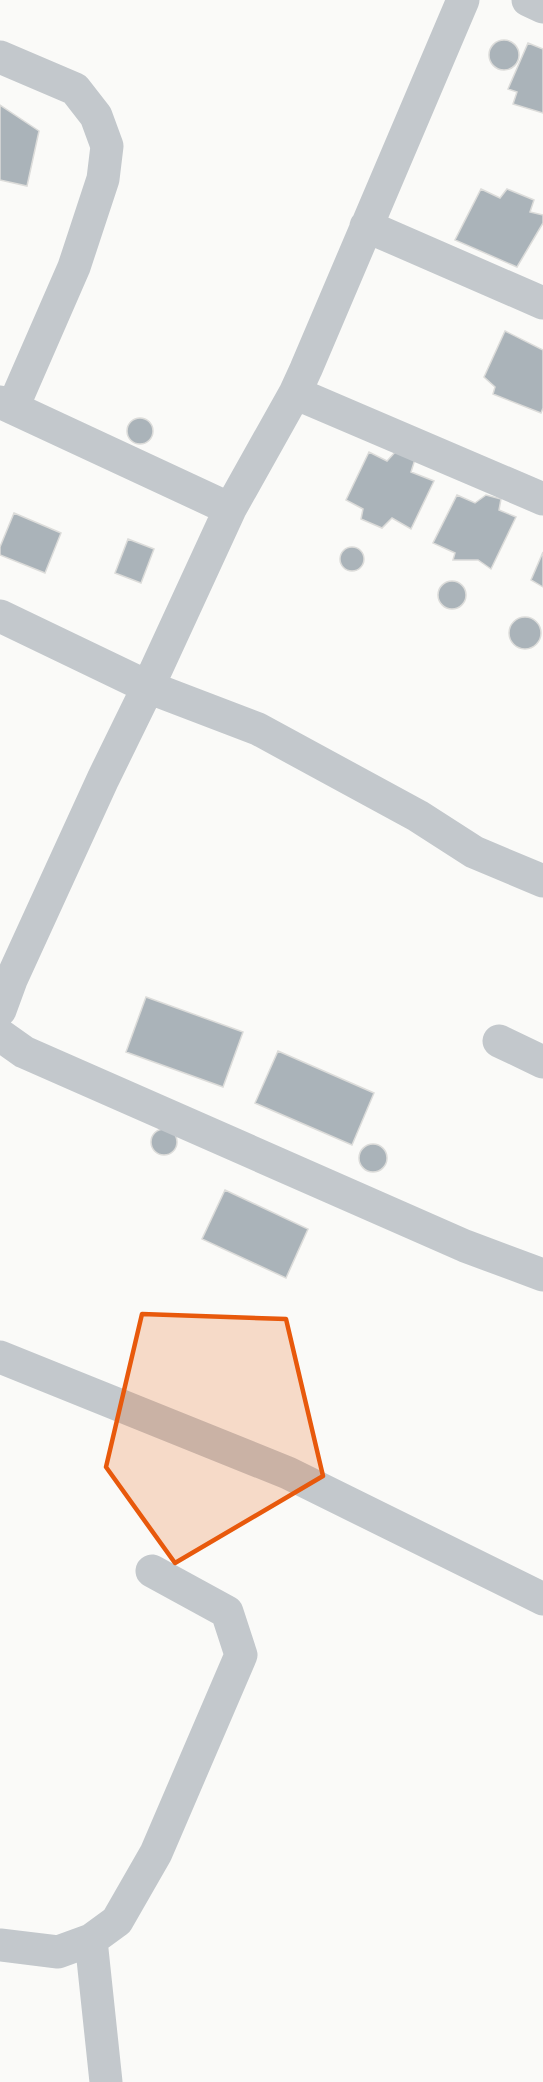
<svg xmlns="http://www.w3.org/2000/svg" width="543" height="2082" font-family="'Alegreya Sans',sans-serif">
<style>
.building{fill:#aab3b9;stroke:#dcdcda;stroke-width:1.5}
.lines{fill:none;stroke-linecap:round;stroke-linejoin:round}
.minor{stroke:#c3c8cc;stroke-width:33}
.marked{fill:#e8590c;fill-opacity:0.2;stroke:#e8590c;stroke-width:4.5;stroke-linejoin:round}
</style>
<rect width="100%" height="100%" fill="#fafaf8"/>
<path class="building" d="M489 55a15 15 0 1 1 30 0a15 15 0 1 1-30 0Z
M528,43L543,49V113L513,104L517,92L508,89Z
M0,105L39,131L27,186L0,180Z
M481,189L500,198L507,189L534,200L530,212L543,215V223L517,267L455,240Z
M505,331L543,350V408L541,413L493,394L495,387L484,377Z
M127 431a13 13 0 1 1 26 0a13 13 0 1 1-26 0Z
M397,450L416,456L411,472L434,481L411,529L392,518L382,528L361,519L363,509L346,500L369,452L387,461Z
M457,495L475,503L486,495L501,499L499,510L516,517L491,569L478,560H453L455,553L433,543Z
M14,513L61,533L45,573L0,555V547Z
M128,539L154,549L141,583L115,573Z
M340 559a12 12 0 1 1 24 0a12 12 0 1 1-24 0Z
M543,552V587L531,580Z
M438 595a14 14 0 1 1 28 0a14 14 0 1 1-28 0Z
M509 633a16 16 0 1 1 32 0a16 16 0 1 1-32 0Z
M146,997L243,1032L223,1087L126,1052Z
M278,1051L374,1093L352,1145L255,1103Z
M151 1142a13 13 0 1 1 26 0a13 13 0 1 1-26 0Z
M359 1158a14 14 0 1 1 28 0a14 14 0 1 1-28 0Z
M225,1190L308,1229L286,1278L202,1239Z"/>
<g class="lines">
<path class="minor" d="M463,0L306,369L295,393L230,509L148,687L258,729L418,816L474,852L543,881
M528,0L543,7
M0,57L75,89L96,116L107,146L103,179L74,267L13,407
M366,226L543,303
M295,393L543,499
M0,402L230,509
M0,616L148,687L103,779L11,980L0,1010
M0,1035L24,1052L465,1246L543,1275
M499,1041L543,1062
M0,1357L288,1473L543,1599
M91,1940L106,2082
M0,1945L58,1952L91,1940L117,1921L156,1853L241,1655L227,1612L152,1571"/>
</g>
<path class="marked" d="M142,1314L286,1319L323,1476L175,1563L106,1467Z"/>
</svg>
